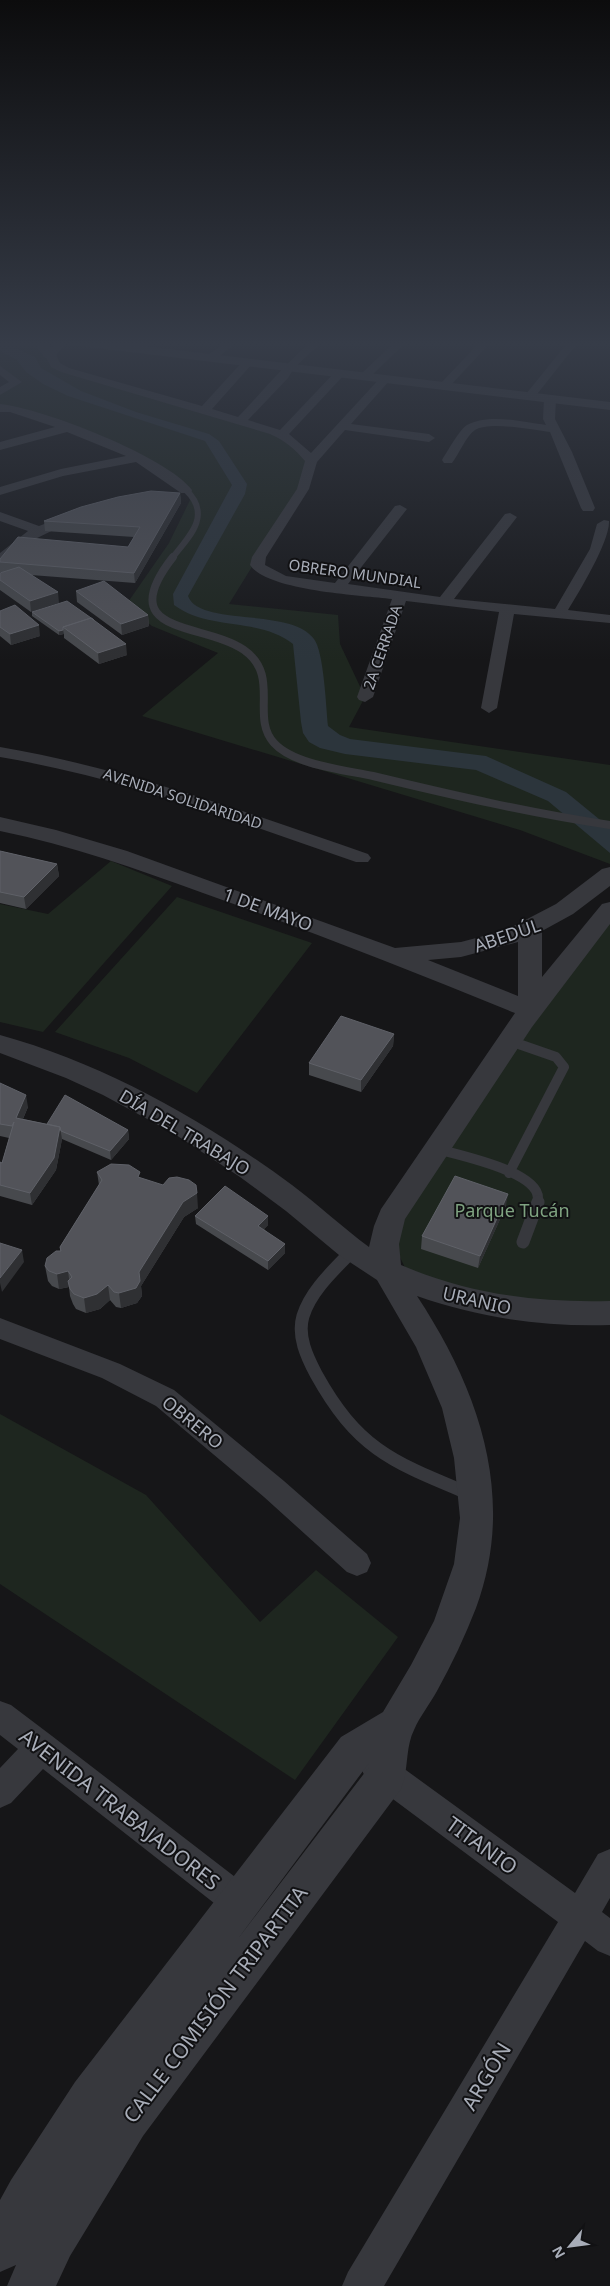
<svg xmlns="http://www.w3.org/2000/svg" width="610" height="2286" font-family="'Noto Sans',sans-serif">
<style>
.green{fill:#1e261f}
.water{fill:#2c353c}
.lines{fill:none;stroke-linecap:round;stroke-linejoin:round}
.service-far3{stroke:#37383d;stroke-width:6}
.service-far2{stroke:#37383d;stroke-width:8}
.service-far1{stroke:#37383d;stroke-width:10}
.service{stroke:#37383d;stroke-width:13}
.minor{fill:#37383d;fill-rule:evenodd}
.tertiary{fill:#37383d;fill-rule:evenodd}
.wall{fill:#47494d}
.shaded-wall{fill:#2f3033}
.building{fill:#525359;stroke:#5f6168}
.labels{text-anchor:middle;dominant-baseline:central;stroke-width:4;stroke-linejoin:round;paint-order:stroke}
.far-street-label{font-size:15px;fill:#a8adb8;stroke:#111113}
.street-label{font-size:18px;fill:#a8adb8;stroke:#111113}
.park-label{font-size:18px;fill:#7fa381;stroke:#111113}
.near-street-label{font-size:21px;fill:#a8adb8;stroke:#111113}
</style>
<rect width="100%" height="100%" fill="#161618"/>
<path class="green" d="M0,341H38L55,365L267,429L304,452L308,476L229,604L338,615L340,644L365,697L349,727L610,765V864L520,830L142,716L218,653L152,626L126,605L169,543L192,496L160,469L0,404V392L12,386L0,369Z
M111,861L172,886L43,1032L0,1022V904L48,914Z
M177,897L312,943L197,1093L129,1058L55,1032Z
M610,909V1313L412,1282L396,1249L391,1217Z
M0,1414L146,1495L260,1622L316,1570L398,1637L295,1780L0,1584Z"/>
<path class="water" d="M0,341L35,357L41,368L81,391L136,412L209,434L219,441L247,484L245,494L188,596C199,627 292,607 314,639C324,652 326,707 328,726L340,735L350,739L486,756L566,792L610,828V853L548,801L476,770L345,754L320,748L309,742L303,733L301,722L293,644C259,617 209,631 174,605L173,594L232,485L205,441L68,396L43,384L26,372L17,360L0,351Z"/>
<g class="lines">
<path class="service-far3" d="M172,558C190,536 212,515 186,490"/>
<path class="service-far2" d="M173,557C111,636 204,622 244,650C281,676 250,717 274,743C294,765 345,770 373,776C452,795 530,813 610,825"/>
<path class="service-far1" d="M437,1149C458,1155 548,1173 537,1203
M509,1173L564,1067L556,1057L510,1041"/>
<path class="service" d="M523,1242L538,1202
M353,1250C335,1269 311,1290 303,1316C297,1336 307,1357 316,1374C358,1450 393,1462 470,1494"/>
<path class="minor" d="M57,341H68L56,355L60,363L69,368L202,406L244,360H252V364L212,409L238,417C263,391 285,364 312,341H323L294,368L288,378L248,420L280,430L336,371L340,370L346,373L344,375L289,434L311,453L382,376H390V380L351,424L429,434L435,438L429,442L345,430L317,462L309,489L266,557L265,565L286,576L335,583L395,506L400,505L407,509L348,584L440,597L505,514L510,513L517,517L454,599L555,609L590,549L597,524L604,520L609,521C610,541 579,592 568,610L610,615V623L514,614L497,708L489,713L481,708L499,612L406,601L373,697L365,702L359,700L357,697L392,599C360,595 268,591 250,565L252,557L297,489L305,461C295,449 284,440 270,434L61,372L51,367L45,355Z
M140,341H152L140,350H132V346Z
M227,341H238L216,359H208V355Z
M396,341H407L369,378H361V374Z
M481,341H492L449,387H441V383Z
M569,341H579L534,398H526V394Z
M0,366L22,382L0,395V387L9,382L0,375Z
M550,396L556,399L555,419L572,452L595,508L593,511H583L581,508L550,432C533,430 490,421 475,430C466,436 459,454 452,463H444L442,460C447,452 460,429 467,425C489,413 523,422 546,425L543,419L544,399Z
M0,404C42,408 168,457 192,490L191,493H181L136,462L63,476L0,495V487L61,469L126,456L67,432L0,450V442L55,427L10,412H0Z
M0,512L39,526L73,513L80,517L29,542L5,564L0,565V553L28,531L0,521Z
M0,747C127,769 247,812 368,854L371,858L368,862H356C238,821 123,778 0,757Z
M0,1318L120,1364L174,1390L284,1481L367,1554L371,1563L367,1572L357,1576L347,1572L264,1497L156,1406L102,1378L0,1339Z
M0,1701L11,1705L52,1736L252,1890L257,1902L252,1914L240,1919L228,1914L43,1769L11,1803L0,1808V1768L18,1749L0,1735Z
M377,1752L388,1757L575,1893L598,1854L610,1849V1898L602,1912L610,1918V1956L598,1951L585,1941L384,2286H342L348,2272L558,1922L366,1779L361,1768L366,1757Z"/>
<path class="tertiary" d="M32,341H45L57,355L55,358H45Z
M65,341H102L610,402V410L72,345Z
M0,817L56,830L127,851L395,948L461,942L506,930L556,904L602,869L610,867V886L573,914L542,931V977L602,904L610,902V924L532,1027L405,1219L399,1244L401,1265C468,1294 538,1303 610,1301V1325C543,1327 480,1318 417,1296C479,1390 517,1497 476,1608C465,1636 452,1664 437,1691C430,1704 420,1716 414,1730C405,1748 409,1770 401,1789L143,2136L70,2256L56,2286H7L16,2265L0,2272V2200L11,2180L75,2082L341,1737L383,1712L411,1665L434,1621L454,1564L460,1518L454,1458L442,1408L416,1347L377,1280L339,1255L286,1211L240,1177L173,1133L103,1095L66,1078L0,1053V1035C105,1064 205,1121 292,1185C319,1205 343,1228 369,1247L374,1226L381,1209L515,1013C412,971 308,930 203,893C137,869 70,845 0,831ZM518,942V996L428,960L461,957ZM369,1763V1767L237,1940Z"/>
</g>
<path class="wall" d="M180,493L181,503L135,583L31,575V612L0,590V573L3,572H0V559L128,547L134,537L45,531L44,521Z
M76,591L148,615L149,626L122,635L77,602Z
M0,611L40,636L11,645L0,636Z
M32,612L127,655L99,664L64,638V634L59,635L32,616Z
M0,851L57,864L59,876L26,909L0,903Z
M394,1034L393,1046L361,1092L309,1075V1063Z
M0,1083L28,1107L23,1119L47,1124L128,1130L129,1139L111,1160L62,1139L56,1170L32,1205L0,1196V1162L2,1163L9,1138L0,1136Z
M97,1172L140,1178L198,1208L184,1217L141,1286L142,1296L137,1303L121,1308L116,1307L110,1300L100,1309L86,1313L76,1309L73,1304L70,1296L69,1287L59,1289L52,1286L48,1281L45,1266L60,1251V1247L99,1185Z
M506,1206L478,1268L421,1249L422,1236Z
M195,1216H268V1225L264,1229L285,1253L268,1270L196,1224Z"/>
<path class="shaded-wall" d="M180,493L181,503L135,583L134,573Z
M58,592L59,603L31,612L30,601Z
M148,615L149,626L122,635L121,624Z
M39,625L40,636L11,645L10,634Z
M63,630L64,634L59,635V631Z
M126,644L127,655L99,664L98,653Z
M57,864L59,876L26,909L24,897Z
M394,1034L393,1046L361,1092V1080Z
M26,1095L28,1107L18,1130L16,1118Z
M60,1127L62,1139L56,1170L32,1205L30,1193Z
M128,1130L129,1139L111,1160L110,1151Z
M197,1193L198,1208L184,1217L141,1286L142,1296L137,1303L121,1308L119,1293L183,1202Z
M508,1194L506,1206L478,1268L480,1256Z
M268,1216V1225L259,1234L258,1226Z
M285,1244V1253L268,1270V1261Z
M22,1250L24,1262L2,1292L0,1283V1278Z
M68,1271L70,1286L68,1281L69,1287L59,1289L57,1274Z
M108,1285L110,1300L100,1309L86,1313L84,1298Z"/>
<path class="building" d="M151,491L180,493L134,573L0,562V559L18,537L128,547L140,527L44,521L81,507L118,497Z
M19,567L58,592L30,601L0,580V573Z
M104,581L148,615L121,624L76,591Z
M67,601L94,620L91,618L63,627V630L59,631L32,612Z
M15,605L39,625L10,634L0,627V611Z
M91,618L126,644L98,653L63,627Z
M0,851L57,864L24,897L0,892Z
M341,1016L394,1034L361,1080L309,1063Z
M0,1083L26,1095L16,1118L60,1127L54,1158L30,1193L0,1185V1162L2,1163L14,1122L12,1126L0,1124Z
M65,1095L128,1130L110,1151L61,1131L60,1127L47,1124Z
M111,1164L129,1165L140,1172L138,1177L163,1185L169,1178L177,1177L189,1180L196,1185L197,1193L183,1202L139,1272L140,1281L136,1288L119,1293L114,1292L108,1285L97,1294L84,1298L74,1294L70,1289L68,1281L72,1277L68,1271L57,1274L49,1271L45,1266L47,1258L56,1251H61L60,1247L102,1180L97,1172Z
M455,1176L508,1194L480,1256L422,1236Z
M225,1186L268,1216L258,1226L285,1244L268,1261L195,1216Z
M0,1243L22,1250L0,1278Z"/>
<linearGradient id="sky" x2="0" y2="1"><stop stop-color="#0c0c0d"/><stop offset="0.52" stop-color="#363c48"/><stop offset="1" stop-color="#363c48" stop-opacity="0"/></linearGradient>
<rect width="610" height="661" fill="url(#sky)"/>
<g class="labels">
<g class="far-street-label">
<text transform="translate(355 573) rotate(8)">OBRERO MUNDIAL</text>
<text transform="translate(382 647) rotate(-71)">2A CERRADA</text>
<text transform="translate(183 798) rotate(18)">AVENIDA SOLIDARIDAD</text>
</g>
<g class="street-label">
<text transform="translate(268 909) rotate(20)">1 DE MAYO</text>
<text transform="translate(507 935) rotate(-19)">ABEDÚL</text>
<text transform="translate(185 1132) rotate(31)">DÍA DEL TRABAJO</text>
<text transform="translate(477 1300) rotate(13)">URANIO</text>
<text transform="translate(193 1422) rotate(39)">OBRERO</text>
</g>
<g class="park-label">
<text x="512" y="1210">Parque Tucán</text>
</g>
<g class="near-street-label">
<text transform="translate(120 1809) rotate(38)">AVENIDA TRABAJADORES</text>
<text transform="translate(482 1845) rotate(36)">TITANIO</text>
<text transform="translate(215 2004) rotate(-53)">CALLE COMISIÓN TRIPARTITA</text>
<text transform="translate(486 2076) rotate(-59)">ARGÓN</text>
</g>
</g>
<g transform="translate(570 2246) rotate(241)" stroke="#111113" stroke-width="4" paint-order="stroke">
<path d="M0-4L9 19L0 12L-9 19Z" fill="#a8adb8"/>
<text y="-8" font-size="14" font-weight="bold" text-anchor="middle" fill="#a8adb8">N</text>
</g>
</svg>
